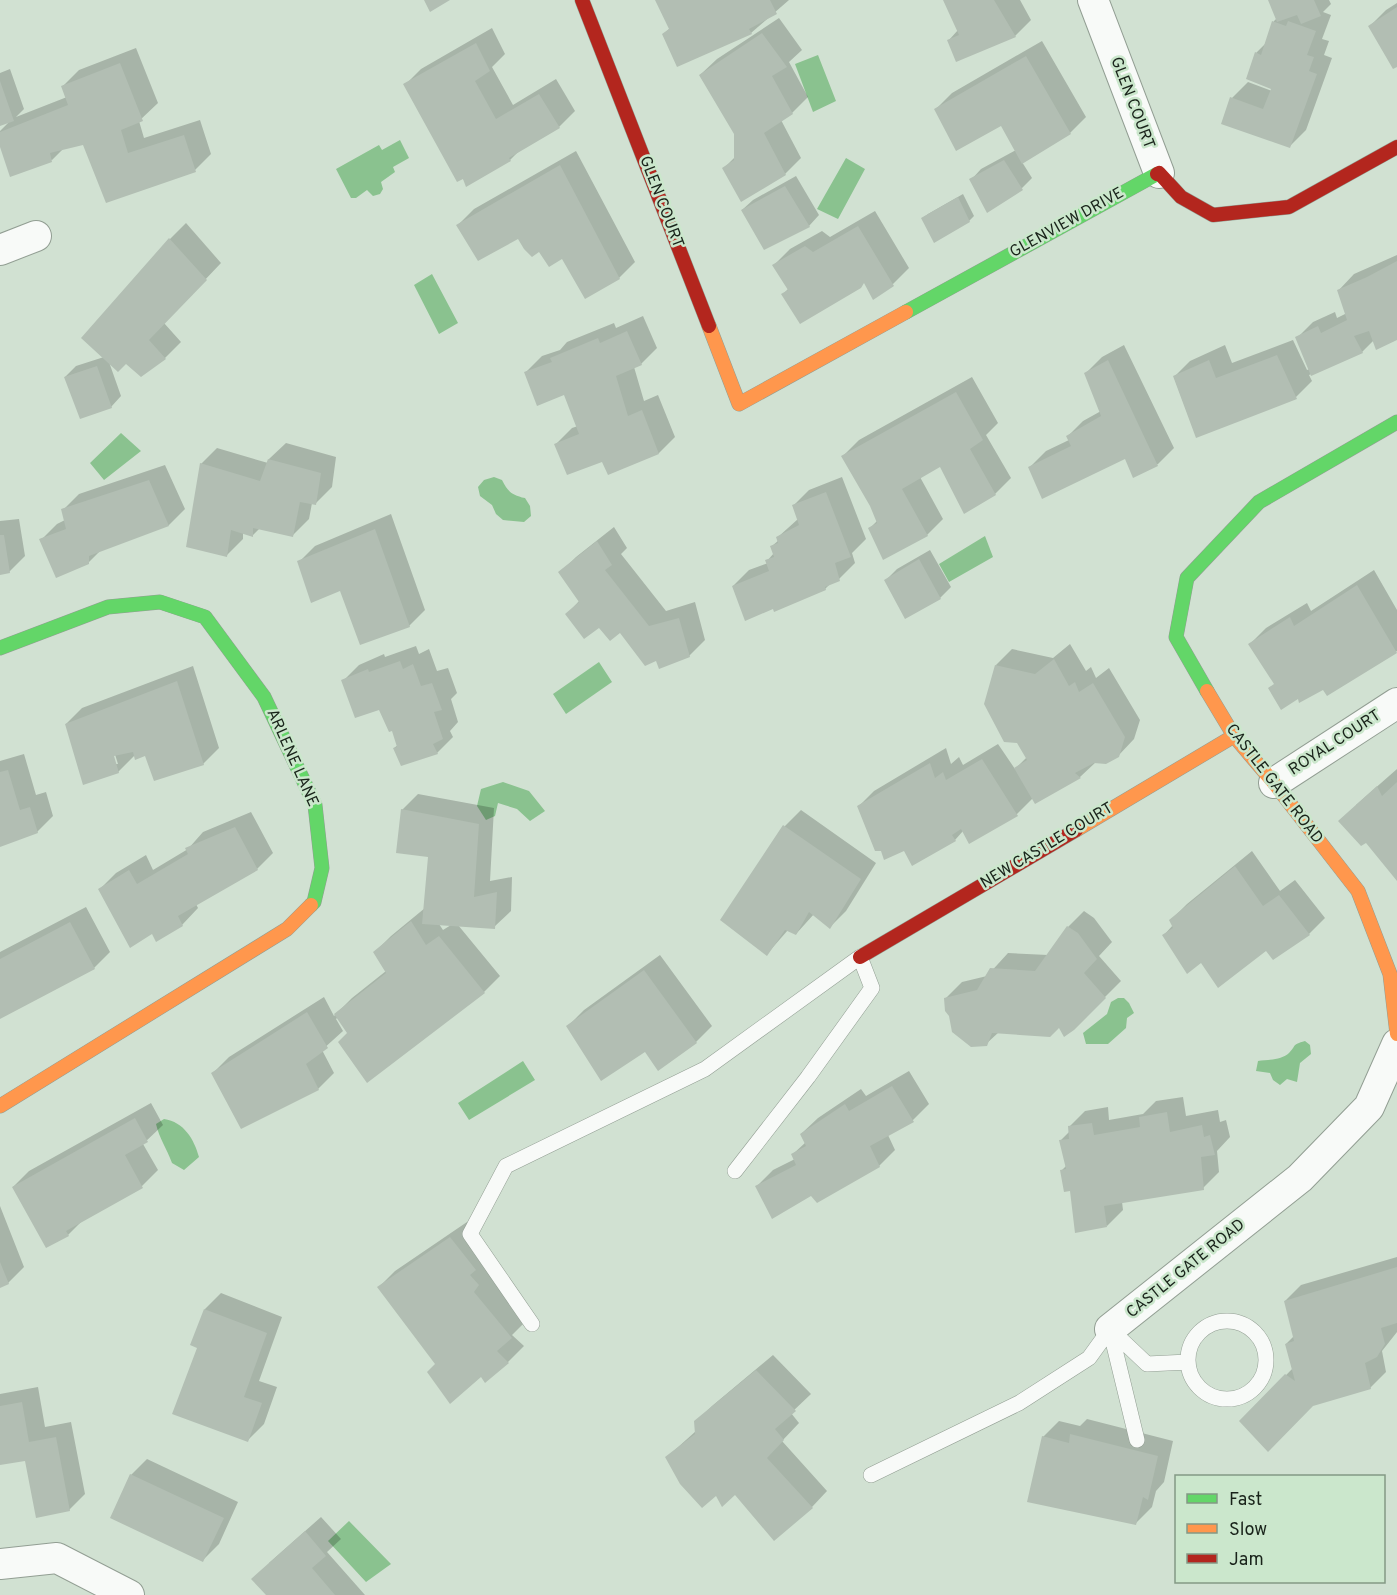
<svg xmlns="http://www.w3.org/2000/svg" width="1397" height="1595" font-family="Overpass,sans-serif">
<style>
.water{fill:#8ac28f}
.shadow{fill:#0003;fill-rule:evenodd}
.building{fill:#b2beb3}
.lines{fill:none;stroke-linecap:round;stroke-linejoin:round}
.lane-casing{stroke:#929e93;stroke-width:16}
.street-casing{stroke:#929e93;stroke-width:32}
.fast-casing{stroke:#929e93;stroke-width:15}
.slow-casing{stroke:#929e93;stroke-width:15}
.jam-casing{stroke:#929e93;stroke-width:15}
.lane{stroke:#f8faf8;stroke-width:15}
.street{stroke:#f8faf8;stroke-width:30}
.fast{stroke:#63d668;stroke-width:14}
.slow{stroke:#ff974d;stroke-width:14}
.jam{stroke:#b3261e;stroke-width:14}
.labels{text-anchor:middle;dominant-baseline:central;stroke-width:5;stroke-linejoin:round;paint-order:stroke}
.street-label{font-size:16px;fill:#19231a;stroke:#cbe7cc}
</style>
<rect width="100%" height="100%" fill="#d1e1d2"/>
<path class="water" d="M818,55L836,101L813,112L795,64Z
M400,140L409,158L393,167L395,172L381,182L383,189L380,194L373,196L367,190L356,198H351L336,169L379,145L382,150Z
M846,158L865,169L838,219L817,209Z
M432,274L458,323L439,334L414,285Z
M121,433L141,451L104,480L90,463Z
M494,477L502,480C508,492 512,495 525,498L530,506L531,516L524,522L503,520L496,514L492,505L480,496L478,487L484,480Z
M985,536L993,557L949,582L939,564Z
M599,662L612,682L566,714L553,694Z
M503,782L529,791L545,811L530,821L517,809L498,803L495,816L486,820L477,806L481,789Z
M1118,998H1124L1129,1003L1134,1013L1127,1018L1126,1028L1108,1044H1086L1083,1033L1107,1014L1111,1002Z
M1305,1041L1310,1045L1311,1054L1300,1063L1297,1082L1287,1079L1280,1085L1273,1080L1270,1073L1256,1071L1258,1061C1267,1060 1282,1060 1289,1053C1297,1045 1291,1045 1305,1041Z
M523,1061L535,1080L469,1120L458,1103Z
M164,1119C184,1122 194,1139 199,1157L184,1170L172,1163C167,1149 159,1138 156,1124Z
M349,1521L391,1564L366,1582L328,1541Z"/>
<path class="shadow" d="M656,0H789L751,33L664,34L670,28Z
M944,0H1020L1031,20L1015,36L949,40L958,30Z
M1270,0H1329L1331,4L1323,12L1331,15L1322,39L1329,41L1324,55L1332,58L1306,130L1290,146L1232,98L1248,82L1272,91L1256,53L1267,42L1274,21L1277,18Z
M1397,3V66L1370,26L1386,10Z
M779,18L802,50L789,62L808,97L792,113L781,120L801,158L785,174L724,168L735,157V133L700,75L717,59Z
M492,28L505,54L492,67L513,105L556,79L575,111L559,127L521,149L510,160L467,185L405,85L421,69Z
M1042,41L1086,117L1070,133L1022,162L1032,178L1022,188L971,180L981,169L1016,150L1002,124L936,109L952,93Z
M136,48L158,103L139,121L144,138L200,120L211,154L195,170L84,143L64,148L52,160L0,142V131L11,120L0,124V73L10,69L24,109L16,117L67,97L63,86L79,70Z
M576,151L635,262L619,278L519,237L458,225L474,209Z
M796,176L819,215L809,226L742,210L753,200Z
M963,194L974,216L969,221L923,218L928,214Z
M875,211L909,268L893,284L865,282L783,294L789,288L774,265L790,249L822,231L830,237Z
M186,223L221,263L164,323L181,342L165,358L109,362L121,396L111,407L65,377L76,366L104,357L170,239Z
M1397,255V339L1374,340L1362,352L1309,375L1312,381L1296,397L1196,436L1174,377L1190,361L1225,345L1232,363L1293,340L1307,370L1310,369L1297,338L1313,322L1335,312L1337,318L1347,313L1338,291L1354,274Z
M643,316L657,348L641,364L634,367L644,401L658,395L675,437L659,453L602,460L556,444L572,428L578,426L565,393L526,372L542,356L560,350L567,342L614,323L616,328Z
M1124,345L1174,448L1158,464L1134,476L1126,457L1030,467L1046,451L1069,440L1067,437L1083,421L1101,411L1086,373L1102,357Z
M972,377L998,423L986,435L1011,478L995,494L940,465L920,477L943,519L927,535L884,558L870,528L877,521L871,505L843,456L859,440Z
M286,443L336,457L332,487L316,503H312L309,519L293,535L260,528L253,535L243,532V539L227,555L201,464L217,448L268,463L269,459Z
M165,465L185,509L169,525L101,550L88,563L41,540L57,524L65,520L63,510L79,494Z
M842,477L866,539L852,553L855,563L839,579L831,583L825,589L733,586L749,570L768,563L767,561L774,553L772,546L779,540L778,537L798,519L793,506L809,490Z
M391,514L425,610L409,626L299,562L315,546Z
M19,519L25,556L9,572L0,573V521Z
M614,527L627,548L621,554L666,611L695,602L705,640L689,656L657,659L620,631L567,614L580,600L560,573L576,557Z
M930,550L951,587L940,598L906,617L886,580L897,569Z
M1374,570L1397,610V651L1324,688L1299,696L1275,683L1250,644L1266,628L1307,603L1311,611Z
M1070,644L1086,671L1091,667L1096,678L1109,668L1140,720L1134,739L1118,756L1096,762L1080,777L1033,798L1017,814L969,842L963,831L955,840L904,849L858,807L874,791L946,748L951,764L959,757L963,765L998,744L1015,769L1027,757L996,665L1012,649L1053,658Z
M416,646L419,654L429,649L437,671L448,668L457,693L451,699L458,722L450,731L453,737L437,753L394,748L398,745L393,730L380,708L343,681L359,665L384,654L385,657Z
M193,666L219,748L203,764L146,754L135,755L118,772L66,724L82,708ZM113,748L118,764H114Z
M24,754L36,795L46,792L53,816L37,832L0,846V761Z
M1397,769V879L1356,805Z
M418,794L494,808L490,881L512,877L511,911L494,927L458,925L500,976L484,992L349,1033L338,1017L336,1019L343,1031L322,1050L334,1073L318,1089L213,1073L229,1057L324,997L334,1016L352,998L386,971L375,952L391,936L425,908L430,856L402,810ZM439,924L451,925L443,930Z
M801,810L876,863L846,911L830,927L814,914L796,934L788,930L767,954L722,920L785,826Z
M251,812L273,853L257,869L196,904L198,908L182,925L153,932L100,889L116,873L146,855L153,870L188,849L203,832Z
M1252,851L1280,891L1295,880L1325,918L1309,934L1273,958L1266,949L1202,961L1164,935L1173,925L1171,920L1187,904Z
M86,907L110,952L94,968L0,1018V952Z
M1084,911L1094,918L1112,942L1099,956L1121,981L1073,1029L1059,1026L999,1032L986,1044L946,998L962,982L987,976L1008,953L1048,955L1068,927Z
M660,955L712,1026L696,1042L658,1068L645,1050L568,1026L584,1010Z
M909,1071L929,1104L913,1120L888,1135L895,1150L879,1166L812,1194L757,1186L773,1170L795,1159L793,1154L806,1142L801,1134L818,1118L861,1089L866,1096Z
M1183,1097L1186,1116L1218,1110L1220,1122L1226,1120L1230,1137L1217,1151L1219,1172L1203,1188L1122,1202L1123,1210L1107,1226L1071,1189L1062,1170L1067,1165L1061,1140L1070,1131L1069,1127L1085,1111L1108,1107L1109,1120L1143,1114L1156,1101Z
M151,1103L163,1125L143,1144L158,1170L142,1186L84,1219L68,1235L13,1187L29,1171Z
M0,1206L24,1267L8,1283L0,1287Z
M467,1222L491,1253L526,1321L512,1335L524,1346L508,1362L481,1374L379,1287L395,1271Z
M1397,1257V1332L1382,1351L1386,1372L1370,1388L1241,1421L1293,1368L1286,1344L1294,1336L1285,1301L1301,1285Z
M221,1293L282,1317L259,1381L277,1387L264,1424L248,1440L198,1347L205,1309Z
M773,1355L811,1394L791,1413L799,1423L782,1441L827,1491L812,1507L735,1493L717,1494L667,1457L696,1431V1422L712,1406Z
M38,1387L45,1427L71,1422L85,1494L69,1510L26,1459L0,1464V1394Z
M1087,1419L1173,1441L1164,1482L1156,1491L1152,1507L1136,1523L1043,1437L1059,1421L1080,1426Z
M147,1459L238,1502L219,1544L203,1560L131,1475Z
M321,1517L341,1539L327,1552L365,1595H268L269,1563Z"/>
<path class="building" d="M424,0H450L430,12Z
M655,0H770L777,14L749,29L752,34L677,67L662,34L669,29Z
M943,0H994L1016,37L956,62L947,40L959,35Z
M1268,0H1314L1321,16L1301,24L1297,15L1277,22Z
M1397,7V67L1393,69L1368,26Z
M1272,21L1286,26L1288,21L1316,31L1307,55L1314,57L1309,71L1317,74L1290,148L1221,124L1230,97L1263,109L1271,89L1246,79L1255,52L1261,55Z
M762,33L787,67L772,76L793,114L764,133L786,175L741,202L722,168L734,160V134L699,75Z
M476,43L490,71L475,81L496,119L539,94L560,128L509,158L511,161L466,187L463,179L457,182L403,84Z
M1026,56L1071,134L1022,164L1001,126L956,151L934,109Z
M120,63L143,121L121,130L128,153L184,135L196,172L106,203L83,145L50,153L52,162L10,177L0,147V132L68,105L61,86Z
M0,81L14,121L0,126Z
M1004,160L1023,190L987,213L969,179Z
M560,165L620,279L585,299L562,259L549,267L539,252L532,257L524,249L518,239L478,261L456,225Z
M785,186L810,227L764,250L741,210Z
M958,197L970,222L934,243L921,218Z
M858,226L894,286L873,300L864,283L861,288L800,324L781,294L788,290L772,265L805,246L813,252Z
M169,238L207,280L149,340L166,359L141,377L126,364L118,372L81,338Z
M1397,261V340L1376,350L1369,331L1354,336L1363,353L1311,376L1295,337L1318,326L1321,333L1347,320L1337,290L1367,277Z
M627,331L642,365L616,376L628,416L642,410L659,454L608,475L602,462L567,475L554,444L579,434L564,395L537,406L524,372L552,362L550,358L598,338L600,343Z
M1277,355L1297,399L1196,438L1173,376L1209,360L1216,378Z
M1108,360L1158,466L1133,478L1125,459L1042,499L1028,467L1071,446L1066,436L1101,416L1084,373Z
M97,366L112,408L80,419L64,377Z
M956,392L983,440L970,449L996,495L964,514L940,467L902,489L928,536L883,560L868,528L877,523L870,506L841,456Z
M268,459L321,473L316,505L300,502L293,537L253,528V537L231,530L227,557L186,547L200,463L260,481Z
M149,480L169,526L89,556V564L56,578L39,539L66,529L61,509Z
M826,492L851,557L835,563L840,581L825,587L826,590L774,612L773,609L745,621L732,586L769,571L765,560L774,557L770,546L778,543L776,537L799,525L792,505Z
M375,529L410,627L360,645L340,591L311,603L297,561Z
M0,535H4L10,573L0,575Z
M597,541L612,565L605,570L649,626L679,618L690,657L659,669L656,661L645,666L620,633L610,641L599,628L584,639L565,614L579,602L558,572Z
M919,559L941,599L905,619L884,580Z
M1357,585L1397,653L1327,696L1323,690L1299,703L1298,699L1281,710L1268,688L1274,684L1248,644L1290,617L1294,626Z
M1054,659L1069,686L1075,682L1079,692L1093,683L1125,737L1119,757L1106,764L1094,763L1075,773L1081,778L1035,804L1014,768L1027,760L1017,743L1004,742L984,704L995,665L1035,674Z
M400,661L403,669L413,664L421,686L432,683L442,710L434,712L443,739L433,744L438,754L401,766L393,748L397,747L392,731L389,732L379,710L355,718L341,680L368,669L369,672Z
M177,681L204,765L154,781L145,756L135,760L133,752L114,756L119,773L83,785L65,724Z
M982,759L1018,816L969,844L961,829L952,835L956,841L912,866L904,851L884,860L881,851H875L857,806L930,763L935,778L943,772L946,780Z
M8,770L20,810L30,807L38,833L0,847V772Z
M1397,782V881L1366,843L1361,846L1338,821L1377,786L1382,796Z
M401,809L479,824L474,897L497,892L495,929L422,924L428,857L396,853Z
M783,825L861,879L830,929L809,912L796,935L785,930L767,956L720,920Z
M235,827L258,870L178,916L183,926L156,942L152,934L130,948L98,889L129,870L137,884L188,854L185,848Z
M1235,866L1263,906L1279,895L1310,935L1273,960L1266,951L1218,988L1201,963L1187,974L1162,935L1173,928L1169,920Z
M411,921L426,945L439,936L485,993L367,1083L338,1042L347,1033L334,1014L386,973L373,952Z
M70,922L95,969L0,1019V959Z
M1067,926L1078,933L1097,959L1084,973L1106,998L1074,1030L1064,1037L1059,1028L1050,1037L992,1033L987,1046L971,1047L952,1032L949,1016L945,1011L944,998L977,990L990,968L1035,971Z
M644,970L697,1043L658,1071L645,1052L601,1081L566,1026Z
M307,1012L328,1048L306,1064L319,1090L241,1129L211,1073Z
M892,1086L914,1122L870,1146L880,1167L817,1203L811,1196L772,1219L755,1186L796,1165L791,1154L806,1146L800,1134L845,1104L849,1111Z
M1167,1112L1170,1132L1202,1125L1204,1137L1210,1135L1215,1155L1201,1157L1204,1190L1104,1206L1107,1227L1075,1233L1070,1191L1064,1192L1060,1170L1066,1169L1059,1140L1069,1139L1068,1126L1092,1123L1094,1135L1140,1127L1139,1117Z
M135,1118L148,1142L125,1155L143,1188L66,1231L69,1236L46,1248L12,1187Z
M450,1237L476,1270L470,1275L479,1285L474,1292L512,1338L497,1351L509,1363L485,1383L481,1377L450,1404L427,1372L435,1364L377,1287Z
M0,1262L9,1284L0,1288Z
M1397,1267V1323L1381,1328L1385,1344L1377,1357L1365,1363L1371,1389L1313,1406L1268,1452L1239,1421L1285,1374L1295,1381L1285,1344L1294,1341L1284,1301Z
M204,1309L267,1333L244,1397L262,1403L248,1442L172,1414L197,1348L190,1345Z
M756,1370L796,1411L775,1429L784,1440L767,1458L813,1508L774,1541L735,1495L722,1507L716,1496L702,1508L680,1484L665,1457L695,1434L694,1421Z
M22,1402L29,1442L56,1437L70,1511L36,1518L25,1461L0,1465V1406Z
M1070,1434L1158,1456L1148,1500L1143,1497L1136,1525L1027,1502L1042,1436L1069,1443Z
M130,1474L224,1518L203,1562L110,1518Z
M305,1531L326,1556L312,1568L335,1595H266L251,1579Z"/>
<g class="lines">
<defs>
<path id="lane" d="M1188 1360a39 39 0 1 1 78 0a39 39 0 1 1-78 0Z
M532,1324L470,1234L506,1166L705,1069L860,957L872,988L808,1077L735,1171
M1110,1329L1137,1440
M1110,1329L1147,1364L1188,1362
M871,1475L1019,1403L1089,1358L1110,1329"/>
<path id="street" d="M1093,0L1159,173
M0,250L36,236
M1274,783L1397,703
M1110,1329L1300,1178L1369,1107L1397,1044
M0,1564L57,1558L129,1595"/>
<path id="fast" d="M906,312L1157,174
M0,648L108,607L160,602L205,617L264,697L315,805L322,868L314,902L311,905
M1207,691L1176,637L1187,578L1259,502L1397,422"/>
<path id="slow" d="M709,326L739,404L906,312
M1207,691L1234,736L1274,783L1358,891L1390,974L1397,1034
M1076,830L1234,736
M0,1106L287,929L311,905"/>
<path id="jam" d="M582,0L709,326
M1157,174L1159,173L1181,197L1213,215L1289,207L1397,147
M860,957L1076,830"/>
</defs>
<use href="#lane" class="lane-casing"/>
<use href="#street" class="street-casing"/>
<use href="#fast" class="fast-casing"/>
<use href="#slow" class="slow-casing"/>
<use href="#jam" class="jam-casing"/>
<use href="#lane" class="lane"/>
<use href="#street" class="street"/>
<use href="#fast" class="fast"/>
<use href="#slow" class="slow"/>
<use href="#jam" class="jam"/>
</g>
<g class="labels">
<g class="street-label">
<text transform="translate(1132 103) rotate(69)">GLEN COURT</text>
<text transform="translate(661 202) rotate(69)">GLEN COURT</text>
<text transform="translate(1067 223) rotate(-29)">GLENVIEW DRIVE</text>
<text transform="translate(1335 743) rotate(-33)">ROYAL COURT</text>
<text transform="translate(292 758) rotate(66)">ARLENE LANE</text>
<text transform="translate(1274 784) rotate(52)">CASTLE GATE ROAD</text>
<text transform="translate(1047 846) rotate(-31)">NEW CASTLE COURT</text>
<text transform="translate(1186 1269) rotate(-39)">CASTLE GATE ROAD</text>
</g>
</g>
<rect x="1175" y="1475" width="210" height="108" fill="#cbe7cc" stroke="#849985" stroke-width="1.5"/>
<rect x="1187" y="1494" width="30" height="9" fill="#63d668" stroke="#849985" stroke-width="1.5"/>
<text x="1229" y="1505" font-size="18" fill="#19231a">Fast</text>
<rect x="1187" y="1524" width="30" height="9" fill="#ff974d" stroke="#849985" stroke-width="1.5"/>
<text x="1229" y="1535" font-size="18" fill="#19231a">Slow</text>
<rect x="1187" y="1554" width="30" height="9" fill="#b3261e" stroke="#849985" stroke-width="1.5"/>
<text x="1229" y="1565" font-size="18" fill="#19231a">Jam</text>
</svg>
